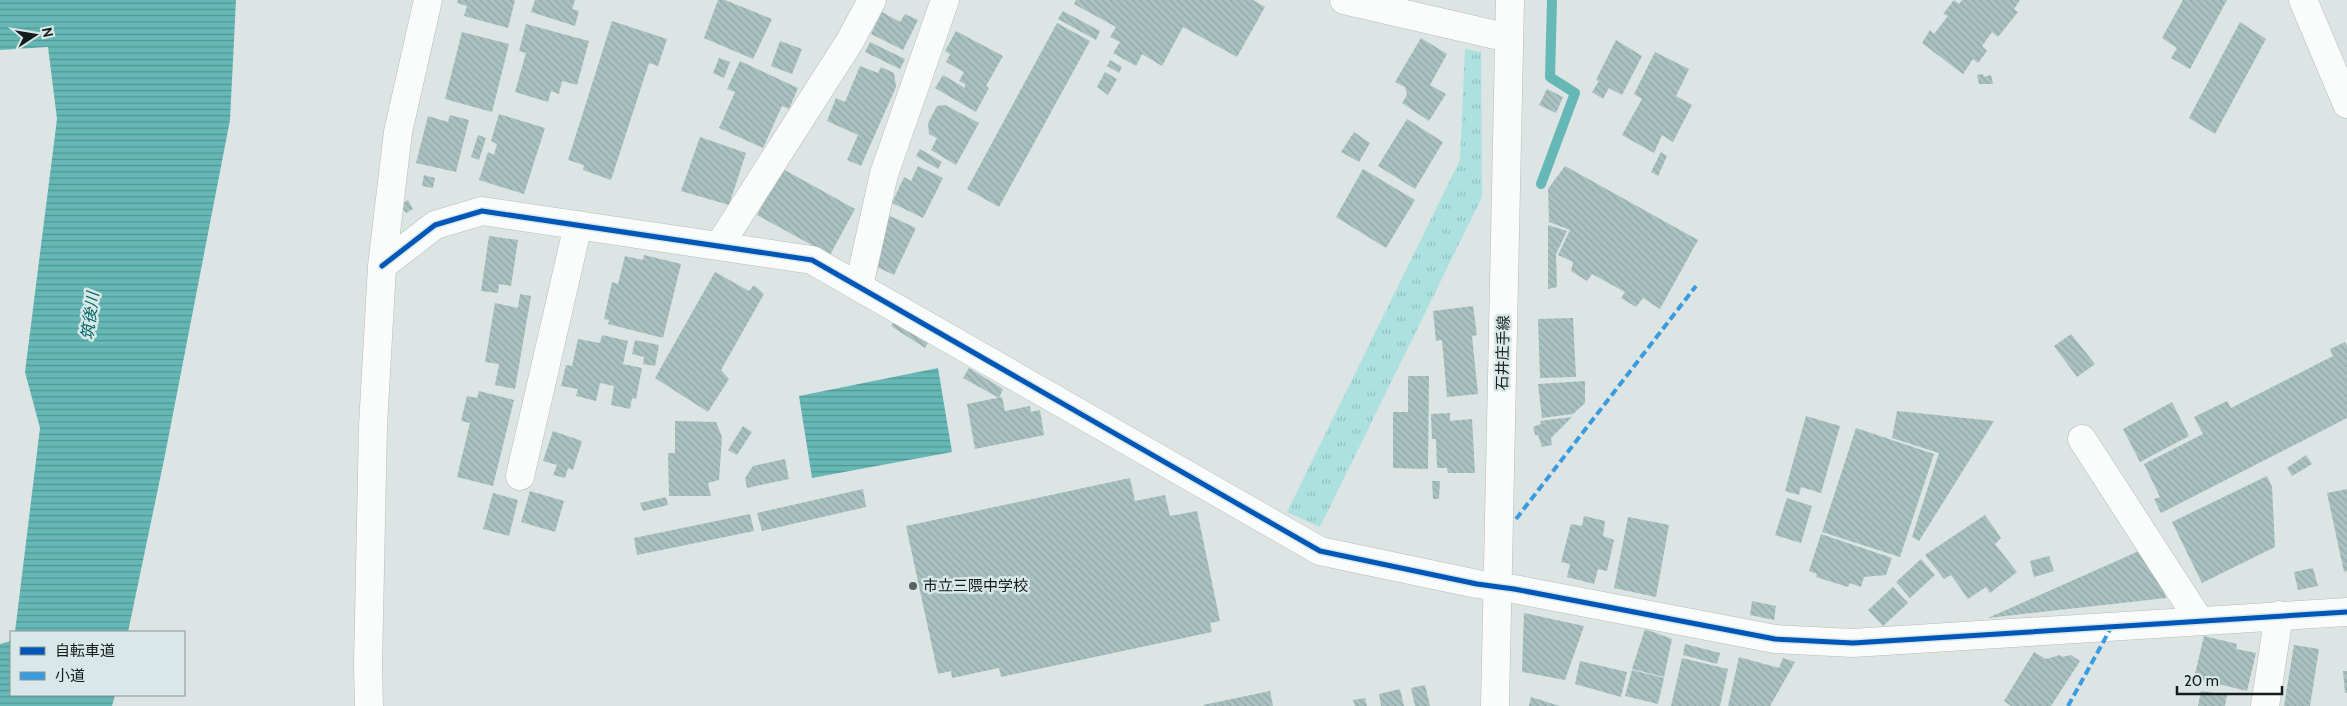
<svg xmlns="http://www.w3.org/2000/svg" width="2347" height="706" font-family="Cabin,'Noto Sans JP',sans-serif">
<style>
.grass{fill:url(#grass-tufts)}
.water{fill:url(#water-rules)}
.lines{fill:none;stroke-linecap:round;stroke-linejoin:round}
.stream{stroke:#66b8b6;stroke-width:10}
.building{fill:url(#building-back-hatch)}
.street-casing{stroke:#b6bcbc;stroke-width:29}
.secondary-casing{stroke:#b6bcbc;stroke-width:29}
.street{stroke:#fafbfb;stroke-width:28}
.secondary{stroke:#fafbfb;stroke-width:28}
.quiet{stroke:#3b9bdf;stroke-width:4;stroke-dasharray:8 4;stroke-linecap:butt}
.cycleway-casing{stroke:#d8e7e7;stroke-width:8}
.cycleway{stroke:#0057b8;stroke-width:5}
.poi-dot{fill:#5b6161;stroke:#d8e7e7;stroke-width:2}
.labels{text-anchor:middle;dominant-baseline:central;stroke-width:5;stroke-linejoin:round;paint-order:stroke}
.street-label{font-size:15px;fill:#161b1b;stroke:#d8e7e7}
.poi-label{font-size:15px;fill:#161b1b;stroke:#d8e7e7;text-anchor:start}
.water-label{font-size:16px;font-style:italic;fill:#016362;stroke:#d8e7e7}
</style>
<defs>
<pattern id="grass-tufts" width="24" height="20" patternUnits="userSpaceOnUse" patternTransform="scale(1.25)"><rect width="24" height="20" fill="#ace1e0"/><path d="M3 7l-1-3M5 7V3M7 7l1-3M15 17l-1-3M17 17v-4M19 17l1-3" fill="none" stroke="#93c0c0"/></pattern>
<pattern id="water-rules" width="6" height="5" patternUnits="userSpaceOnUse" patternTransform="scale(1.25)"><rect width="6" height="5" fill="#66b8b6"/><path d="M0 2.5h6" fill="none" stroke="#539593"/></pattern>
<pattern id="building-back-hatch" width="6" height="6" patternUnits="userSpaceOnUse" patternTransform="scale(1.25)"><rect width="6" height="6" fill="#a9c2c1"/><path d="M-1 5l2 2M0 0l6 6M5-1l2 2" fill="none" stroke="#91a6a5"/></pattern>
</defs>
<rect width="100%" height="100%" fill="#dce4e4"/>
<path class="grass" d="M1465,49L1481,52L1482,197L1320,527L1287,512L1460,160Z"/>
<path class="water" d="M0,0H236L230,120L165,455L128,632H15L40,428L25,372L57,119L48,47L0,50Z
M938,368L952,452L812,478L799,396Z
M11,641V695H115L112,706H0V644Z"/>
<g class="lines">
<path class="stream" d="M1541,184L1575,93L1550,77L1552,0"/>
</g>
<path class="building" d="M458,0H515L508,28L464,16L467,6L457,3Z
M535,0H575L572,9L579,11L575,26L531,12Z
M718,0H725L772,19L753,59L704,38Z
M1076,0H1253L1265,7L1237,57L1183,27L1162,66L1142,54L1136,66L1113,53L1120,42L1110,37L1116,27L1074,4Z
M1954,0L1959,4L1962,0H2020L2014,9L2018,12L1998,37L1992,32L1982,46L1987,51L1978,63L1973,59L1963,74L1922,43L1930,30L1934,34L1948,16L1943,14Z
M2183,0H2227L2190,69L2171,58L2177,48L2162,38Z
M1063,11L1100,31L1096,40L1058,19Z
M882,12L900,22L905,14L918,20L903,50L871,34Z
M612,21L667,39L658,66L649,63L611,180L583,170L584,165L568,160Z
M2240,22L2266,39L2215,134L2189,118Z
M1057,23L1090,41L999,207L967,189Z
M526,24L589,41L577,85L562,81L559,94L551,91L548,102L515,92L526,53L519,51Z
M956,31L1003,56L986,86L989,88L976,112L935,88L943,75L965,88V84L959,81L964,72L946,62L950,54L945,51Z
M462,32L509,44L492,112L445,99Z
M1421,38L1447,54L1430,85L1446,94L1429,121L1402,103L1407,95L1405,87L1395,82Z
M1616,40L1642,56L1622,95L1609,88L1603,99L1592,92L1599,81L1596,80Z
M780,41L802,49L792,74L771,66Z
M870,42L905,59L900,69L865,52Z
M1655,52L1689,69L1676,96L1692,105L1673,142L1662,135L1654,153L1622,135L1642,99L1634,94Z
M719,58L730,62L724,78L713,73Z
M1110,60L1122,67L1119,73L1107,66Z
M740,61L798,88L789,109L782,106L763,148L719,128L735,92L727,89Z
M860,66L878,73L881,67L894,73L896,87L861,166L847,160L858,135L827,121L836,98L845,102Z
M1105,72L1117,79L1108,95L1097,87Z
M1983,74L1984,77L1991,75L1993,84H1979L1977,75Z
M1547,89L1563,97L1556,113L1539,105Z
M945,105L979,123L956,165L931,150L937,138L929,134L928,123L937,106Z
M499,114L545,128L524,194L479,180L488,152L494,155L497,144L491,141Z
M450,115L469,120L456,172L416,163L428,116L448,122Z
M1407,119L1443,142L1415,189L1378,166Z
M1354,132L1370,143L1359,162L1341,152Z
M478,135L486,138L479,160L471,157Z
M700,137L746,153L729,205L681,191Z
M920,149L942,162L938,169L916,156Z
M1661,152L1667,156L1658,176L1651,172Z
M918,166L943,178L923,218L892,203L904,177L911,181Z
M1565,166L1698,240L1660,309L1643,298L1636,307L1621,298L1625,292L1592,274L1587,281L1571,271L1573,262L1558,255L1570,230L1549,222L1548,189Z
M783,169L855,209L830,255L757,215Z
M1363,169L1415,200L1386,248L1336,217Z
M424,175L435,178L433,188L422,186Z
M408,200L413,209L406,213L400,205Z
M890,216L916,228L894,275L873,265L885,237L880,235Z
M1548,225L1567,231L1556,254L1557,287L1548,289Z
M489,236L518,240L511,286L499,284L498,293L481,291Z
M644,255L681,264L663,338L608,324L609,320L604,319L612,282L618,284L625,256L643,260Z
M715,272L749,291L754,285L764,294L721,370L729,379L708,412L655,378Z
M520,294L531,296L515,389L495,385L499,364L485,362L495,303L518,308Z
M1473,306L1477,335L1472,336L1478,394L1447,397L1442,340L1436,341L1433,311Z
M1573,318L1576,377L1540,378L1538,319Z
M894,321L928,343L925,348L891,326Z
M2071,334L2095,364L2077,377L2054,346Z
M602,335L628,341L623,364L642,368L636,399L632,398L630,409L611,405L614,386L600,383L596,401L576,396L578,389L561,386L566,365L572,366L578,339L600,343Z
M635,340L659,345L655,366L643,364L644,357L632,354Z
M2345,342L2347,346V418L2161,513L2154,499L2160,497L2144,464L2203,434L2194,417L2227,401L2231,408L2333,356L2330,349Z
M969,368L1003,389L999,398L963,378Z
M1408,376H1429L1428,469L1393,468V412H1408Z
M1585,381V403L1573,414L1542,418L1538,384Z
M479,391L514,400L493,486L457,477L470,423L461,421L467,396L477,398Z
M1002,397L1005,411L1030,406L1031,412L1040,410L1044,435L975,449L967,404Z
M2172,402L2189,436L2140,462L2123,429Z
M1897,411L1994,421L1919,541L1912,537L1939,453L1892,438Z
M1450,413V421L1472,419L1475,473H1448L1447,468H1437L1436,439H1432L1431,414Z
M1806,416L1840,426L1821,493L1801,487L1799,495L1785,491Z
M1572,417L1551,438L1552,445L1542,447L1538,435H1535L1533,427L1541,424L1540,421Z
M675,421L716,422L722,437L719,480L708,483L711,496H669L668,453H675Z
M743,426L752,432L737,455L728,450Z
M1856,428L1934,454L1900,557L1822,532Z
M553,431L582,441L573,470L568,468L565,478L553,475L557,465L543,461Z
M2306,455L2312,464L2292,476L2287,468Z
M785,459L789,479L747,488L745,478L753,466Z
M2267,476L2272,487L2275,547L2202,583L2172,522Z
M1130,478L1135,501L1165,495L1170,516L1197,511L1220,621L1210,623L1212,632L1001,677L999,668L952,678L951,671L938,674L906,526Z
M1432,481H1440L1439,499H1433Z
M863,489L866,507L762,531L757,513Z
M2347,489V571L2344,572L2327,493Z
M530,491L564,501L555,532L521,522Z
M493,493L518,500L509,536L483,529Z
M666,497L668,505L643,511L640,503Z
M1787,498L1812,506L1801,543L1775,535Z
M750,514L754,531L637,555L634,538Z
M1985,515L2001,538L1995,544L2017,572L1990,593L1986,587L1968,599L1951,575L1944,579L1925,555Z
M1584,516L1605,521L1603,536L1614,540L1607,571L1598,569L1594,584L1567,577L1570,564L1561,562L1571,524L1582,526Z
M1628,517L1669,525L1656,597L1614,588Z
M1821,534L1892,558L1886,575L1864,577L1861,587L1850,583L1848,587L1816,577L1817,574L1809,571Z
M2148,547L2159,570L2166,598L1988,618Z
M2049,556L2054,571L2034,577L2030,561Z
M1921,559L1935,575L1910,598L1896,582Z
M2313,568L2318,586L2298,590L2294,572Z
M1893,587L1908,603L1883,626L1868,610Z
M1752,601L1776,606L1774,620L1750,615Z
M1524,613L1584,626L1565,680L1522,672Z
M1645,629L1672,639L1664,677L1632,669Z
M2204,636L2237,644L2236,649L2256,653L2247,691L2194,678Z
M1685,644L1720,653L1717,664L1683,655Z
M2294,645L2319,649L2310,706H2284Z
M2034,652L2046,659L2060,655L2062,657L2071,655L2080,661L2051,706H2011L2004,701Z
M1739,657L1779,668L1783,658L1795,662L1770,706H1728Z
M1682,658L1728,669L1720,706H1671Z
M1580,661L1627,672L1621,697L1575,684Z
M1632,670L1664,678L1658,704L1625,696Z
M2343,671H2347V693H2345Z
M1425,685L1430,706H1415L1411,688Z
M1400,689L1404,706H1381L1379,694Z
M1270,691L1273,706H1204L1203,705Z
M2201,691L2227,695L2225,706H2198Z
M1531,697L1560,706H1529Z
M1365,698L1367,706H1355L1353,700Z"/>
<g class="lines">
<defs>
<path id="street" d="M1344,0L1509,38
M719,246L850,41L872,0
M382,266L435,225L482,211L812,260L1320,551L1477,584L1514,589L1775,639L1853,643L2347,612
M859,286L884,174L945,0
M2082,439L2199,620
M520,476L578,225
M369,706L368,665L373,426L382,266L398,132L428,0
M2265,706L2279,615"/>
<path id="secondary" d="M2303,0L2347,104
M1495,706L1510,0"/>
</defs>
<use href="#street" class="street-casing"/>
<use href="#secondary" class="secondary-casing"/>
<use href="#street" class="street"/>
<use href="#secondary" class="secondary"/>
<path class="quiet" d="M1516,519L1696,286
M2068,706L2112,626"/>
<defs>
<path id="cycleway" d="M382,266L435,225L482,211L812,260L1320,551L1477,584L1514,589L1775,639L1853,643L2347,612"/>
</defs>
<use href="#cycleway" class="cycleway-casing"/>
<use href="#cycleway" class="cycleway"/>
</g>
<circle class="poi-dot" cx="913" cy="586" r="5"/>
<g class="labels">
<g class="street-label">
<text transform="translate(1503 353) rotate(-89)">石井庄手線</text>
</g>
<g class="poi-label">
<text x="923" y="586">市立三隈中学校</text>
</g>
<g class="water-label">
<text transform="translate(90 316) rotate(-83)">筑後川</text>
</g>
</g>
<rect x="10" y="631" width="175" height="65" fill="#d8e7e7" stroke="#8a9595"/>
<rect x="20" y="647" width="25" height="8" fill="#0057b8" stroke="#8a9595"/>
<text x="55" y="656" font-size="15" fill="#161b1b">自転車道</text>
<rect x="20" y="672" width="25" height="8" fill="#3b9bdf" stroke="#8a9595"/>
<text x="55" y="681" font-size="15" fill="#161b1b">小道</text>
<g transform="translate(35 35) rotate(78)" stroke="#d8e7e7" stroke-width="4" paint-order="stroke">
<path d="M0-4L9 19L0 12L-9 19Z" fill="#161b1b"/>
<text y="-8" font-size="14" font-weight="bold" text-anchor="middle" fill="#161b1b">N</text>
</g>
<path d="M2177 686v8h105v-8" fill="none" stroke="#161b1b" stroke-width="2.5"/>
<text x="2184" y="686" font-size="15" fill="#161b1b" stroke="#d8e7e7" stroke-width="4" paint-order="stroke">20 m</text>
</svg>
